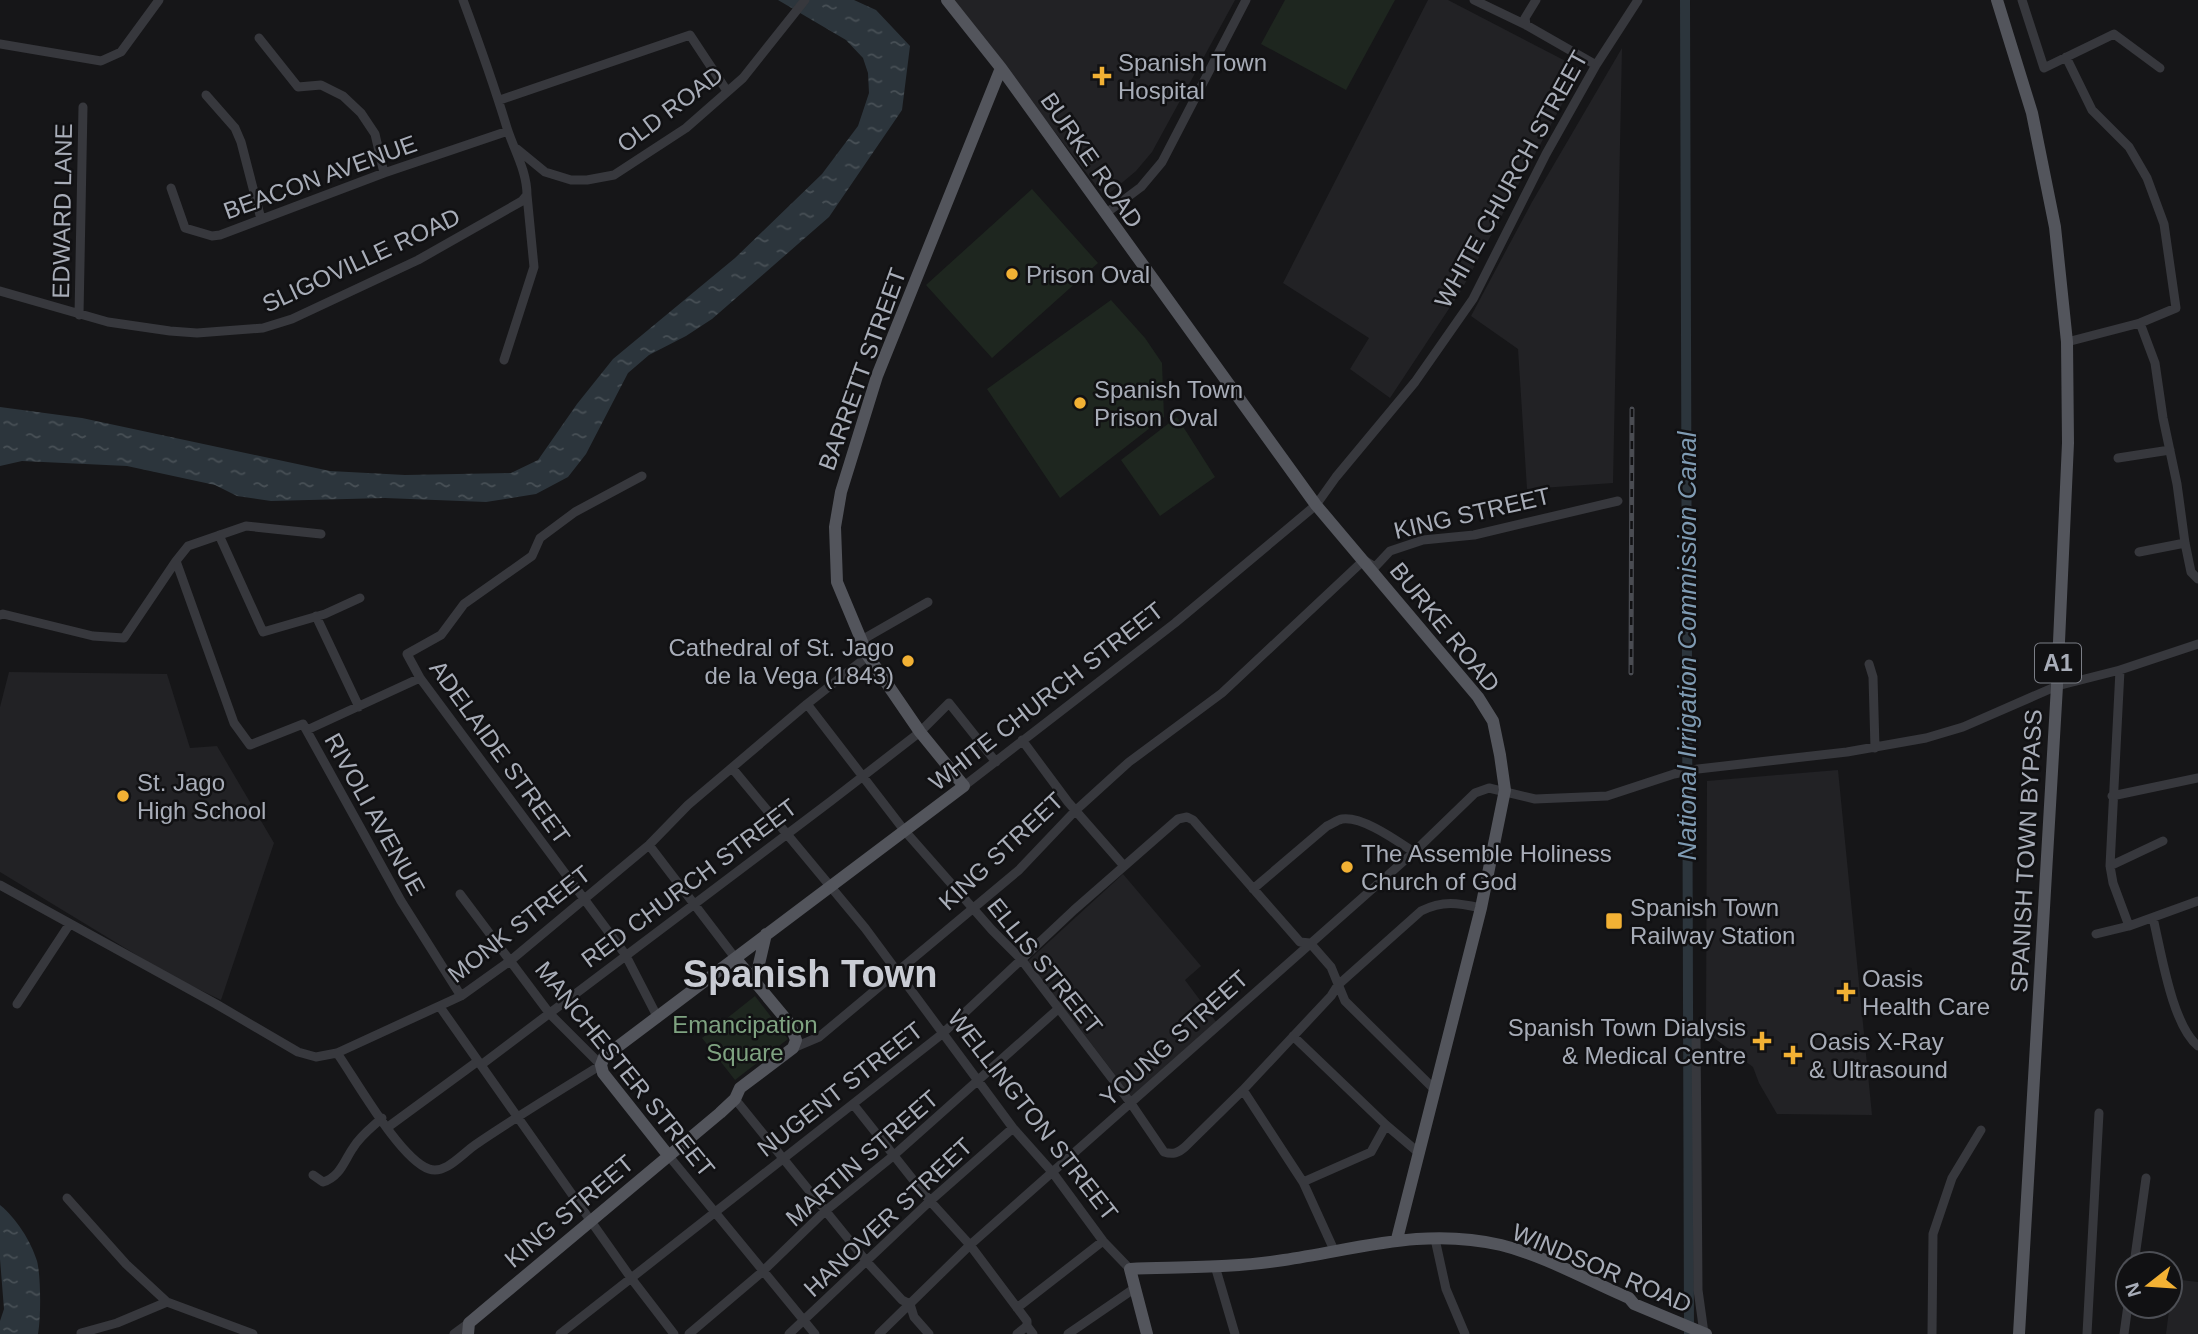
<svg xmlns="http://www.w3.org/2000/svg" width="2198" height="1334" font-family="Arial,sans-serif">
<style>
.built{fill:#222225}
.green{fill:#1e261f}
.water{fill:url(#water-ripples)}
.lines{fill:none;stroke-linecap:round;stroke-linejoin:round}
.canal{stroke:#2c353c;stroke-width:10}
.minor{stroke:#37383d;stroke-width:9}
.major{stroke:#53555c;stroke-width:12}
.rail-casing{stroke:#4a4c52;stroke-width:5}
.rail{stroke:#111113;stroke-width:2.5;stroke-dasharray:8;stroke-linecap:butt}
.poi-dot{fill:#f2b134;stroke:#111113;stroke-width:2.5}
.labels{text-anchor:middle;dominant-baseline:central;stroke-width:5;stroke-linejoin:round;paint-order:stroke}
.shield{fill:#111113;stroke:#7b7e86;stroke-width:2}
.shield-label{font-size:23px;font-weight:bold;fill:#a8adb8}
.poi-label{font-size:24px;fill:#a8adb8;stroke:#111113;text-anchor:start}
.street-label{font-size:24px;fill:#a8adb8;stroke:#111113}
.park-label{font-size:24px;fill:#7fa381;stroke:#111113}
.water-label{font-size:26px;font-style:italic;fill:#7f9bb3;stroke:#111113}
.town-label{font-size:38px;font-weight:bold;fill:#c9ccd4;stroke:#111113}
</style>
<defs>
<pattern id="water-ripples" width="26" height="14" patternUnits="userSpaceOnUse" patternTransform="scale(1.75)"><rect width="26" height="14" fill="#2c353c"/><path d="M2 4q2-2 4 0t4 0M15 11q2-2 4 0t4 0" fill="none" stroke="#485056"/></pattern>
</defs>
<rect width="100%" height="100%" fill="#161618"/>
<path class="built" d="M953,0H1235L1152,152L1136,171L1105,197Z
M1428,0H1448L1581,69L1462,289L1390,398L1350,369L1369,338L1283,283Z
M1622,48L1613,483L1527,489L1518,349L1471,316L1532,202Z
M9,672L167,674L190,748L217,746L274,843L221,1000L171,976L0,872V707Z
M1838,770L1872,1115L1777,1114L1759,1083L1753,1067L1706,1032L1707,781Z
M1123,874L1201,966L1185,980L1217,1023L1132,1097L1028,961Z
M2173,1279L2198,1282V1334H2166Z"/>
<path class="green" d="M1285,0H1395L1346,90L1261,44Z
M1032,189L1098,263L992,358L926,285Z
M1111,300L1145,338L1162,363L1164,417L1060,498L987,389Z
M1177,417L1215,477L1160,516L1121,460Z
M755,996L788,1039L735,1080L702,1038Z"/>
<path class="water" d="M778,0H854L876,10L910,46L902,110L829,217L712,319L686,336L649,355L628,373L586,454L568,477L536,494L486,502L385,498L271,501L237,496L215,485L127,466L22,461L0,466V407L82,418L330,471L405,475L511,473L538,460L577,404L613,359L735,258L822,174L858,126L869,93L868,73L863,58L846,40Z
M0,1205C16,1218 31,1241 37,1261C41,1276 41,1319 38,1334H0V1321L4,1309L0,1259Z"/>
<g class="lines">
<path class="canal" d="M1685,0L1689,1334"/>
<path class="minor" d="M1474,0L1526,25
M1536,0L1525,18L1526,25L1596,65
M2022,0L2044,68L2114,34L2160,68
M259,38L298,87L321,85L343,96L361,113L375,134L384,173
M0,44L101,61L121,52L159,0
M2066,57L2092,110L2129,147L2147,178L2164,224L2176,308L2140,323L2067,342
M206,95L235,128L241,142L261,219
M500,100L690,35L727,91
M517,149L545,172L571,180H587L614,175L686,128L743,78L805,0
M171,188L185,228L212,236L220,235L384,173L508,131
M1105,214L1141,187L1162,162L1246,0
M0,291L108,322L170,331L197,333L263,328L292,319L418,260L522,201L527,195C527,171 514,150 507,128C494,85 479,43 463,0
M79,315L83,107
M2140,323L2155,363L2163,418L2177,484L2185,543L2191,572L2198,579
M504,360L534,267L527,195
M2118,458L2170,450
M642,476L575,512L540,538L532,556L464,604L441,635L407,654L420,678L625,954L658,1018
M219,535L263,632L325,614L360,598
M2139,552L2185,543
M176,561L234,723L250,745L303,724L401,901L461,996
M0,615L3,614L93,636L124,638L176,561L188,546L246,526L321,534
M316,616L359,707
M860,641L928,602
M1869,664L1873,677L1875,748
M2120,670L2110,866L2113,883L2129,926
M807,704L904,830L992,930L1021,959L1130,1102L1164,1152C1173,1155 1178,1153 1185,1147L1243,1090L1331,996L1338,985L1421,911C1443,900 1458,903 1481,908
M307,730L420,678
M1022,740L1068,802L1124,866
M732,768L865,928L1013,1128L1053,1173L1103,1241L1130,1269
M964,786L1175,623L1316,505L1336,477L1415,382L1473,299L1546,154L1596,65L1638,0
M2112,796L2198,778
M649,845L736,959
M2110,866L2163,841
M0,885L216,1004L298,1052L316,1057L337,1053L461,996L510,961L649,845L688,805L807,704L868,656
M1253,889L1327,826C1332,824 1337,820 1342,819C1363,816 1397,841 1414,852
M2153,918C2161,951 2172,1025 2198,1046
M2096,934L2129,926L2198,901
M17,1004L69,925
M440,1007L631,1278L674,1334
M1696,1032L1698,1290L1704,1333
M1293,1036L1386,1125L1419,1153
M793,1048L819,1037L1019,870L1075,811L1129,762L1222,693L1364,560L1375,567L1390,551L1423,540L1474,535L1618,501
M337,1053C356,1080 400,1159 429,1169C445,1175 462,1154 475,1145C516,1117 559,1091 601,1065L550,1014L460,894
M481,1065L831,801L920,732L949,703L996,762
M1243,1090L1303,1182L1334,1250
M735,1099L867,1262L902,1300L910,1304L914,1317L929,1334
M853,1104L930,1201L970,1245L1027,1321V1326L1033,1334
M388,1127L478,1061
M668,1155L815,1334
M313,1175L323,1182C340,1177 344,1161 353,1148C360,1136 371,1128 382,1118
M1303,1182L1371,1152L1386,1125
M67,1198L126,1264L167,1302
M1435,1239L1446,1289L1465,1334
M2134,1264L2146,1178
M1215,1266L1235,1334
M1017,1308L1103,1241
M81,1333L117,1323L167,1302L253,1334
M454,1334L469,1323
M560,1334L942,1034L1074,910L1178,819L1187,817L1193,820L1300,942L1310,943L1331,967L1345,1001L1435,1090
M689,1334L762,1272L824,1212L893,1156L1058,1009
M789,1334L930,1201L1013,1128
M879,1334L970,1245L1414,852L1475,793L1489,788L1535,799L1607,796L1674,774L1698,769L1847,752L1926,738L1963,727L2057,686L2120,670L2198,644
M1017,1334L1027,1326
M1068,1334L1135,1288
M1932,1334L1933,1234L1952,1178L1981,1130
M2087,1334L2099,1113
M2124,1334L2128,1305"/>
<path class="major" d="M947,0L1001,68L1316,505L1478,697L1493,721L1500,755L1505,790L1481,908L1397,1239
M1997,0L2032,113L2055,227L2067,342L2068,443L2057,686L2019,1334
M755,981L766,934
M668,1155L603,1073L601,1065L604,1057L964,786L920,732L868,656L837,582L835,527L841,492L877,376L1001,68
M468,1334L469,1323L720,1113L735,1099L740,1088L793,1048L796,1040L790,1024L736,959
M1147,1334L1130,1269C1181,1267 1234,1268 1284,1260C1359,1249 1424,1227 1501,1245C1545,1256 1587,1280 1629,1298L1634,1304L1706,1334"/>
<defs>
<path id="rail" d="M1631,673L1632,409"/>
</defs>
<use href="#rail" class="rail-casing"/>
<use href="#rail" class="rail"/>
</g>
<g class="poi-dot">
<path d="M1098.5 65.5h7v7h7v7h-7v7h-7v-7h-7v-7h7z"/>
<circle cx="1012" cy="274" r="7"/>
<circle cx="1080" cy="403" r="7"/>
<circle cx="908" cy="661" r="7"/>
<circle cx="123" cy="796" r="7"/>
<circle cx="1347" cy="867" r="7"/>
<rect x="1605" y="912" width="18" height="18" rx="3.5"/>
<path d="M1842.5 981.5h7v7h7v7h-7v7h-7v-7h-7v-7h7z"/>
<path d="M1758.5 1030.5h7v7h7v7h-7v7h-7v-7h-7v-7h7z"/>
<path d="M1789.5 1044.5h7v7h7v7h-7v7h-7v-7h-7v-7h7z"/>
</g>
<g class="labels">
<rect class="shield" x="2035" y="643.5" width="46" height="39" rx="5"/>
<g class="shield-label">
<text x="2058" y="663">A1</text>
</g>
<g class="poi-label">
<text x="1118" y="62">Spanish Town<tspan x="1118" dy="28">Hospital</tspan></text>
<text x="1026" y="274">Prison Oval</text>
<text x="1094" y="389">Spanish Town<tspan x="1094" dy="28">Prison Oval</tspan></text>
<text x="894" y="647" text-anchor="end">Cathedral of St. Jago<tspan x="894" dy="28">de la Vega (1843)</tspan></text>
<text x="137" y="782">St. Jago<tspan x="137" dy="28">High School</tspan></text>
<text x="1361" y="853">The Assemble Holiness<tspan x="1361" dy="28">Church of God</tspan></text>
<text x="1630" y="907">Spanish Town<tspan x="1630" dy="28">Railway Station</tspan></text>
<text x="1862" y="978">Oasis<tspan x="1862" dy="28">Health Care</tspan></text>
<text x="1746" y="1027" text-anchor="end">Spanish Town Dialysis<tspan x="1746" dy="28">&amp; Medical Centre</tspan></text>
<text x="1809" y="1041">Oasis X-Ray<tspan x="1809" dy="28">&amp; Ultrasound</tspan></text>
</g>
<g class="street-label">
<text transform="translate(670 109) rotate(-37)">OLD ROAD</text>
<text transform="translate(1092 160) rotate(55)">BURKE ROAD</text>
<text transform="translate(320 177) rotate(-20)">BEACON AVENUE</text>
<text transform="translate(1511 179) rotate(-61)">WHITE CHURCH STREET</text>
<text transform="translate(62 211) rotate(-89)">EDWARD LANE</text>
<text transform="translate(361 260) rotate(-25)">SLIGOVILLE ROAD</text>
<text transform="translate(862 369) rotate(-70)">BARRETT STREET</text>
<text transform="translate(1472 513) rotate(-13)">KING STREET</text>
<text transform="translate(1445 627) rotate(51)">BURKE ROAD</text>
<text transform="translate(1046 696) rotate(-38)">WHITE CHURCH STREET</text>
<text transform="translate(500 752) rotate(54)">ADELAIDE STREET</text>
<text transform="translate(375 814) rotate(61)">RIVOLI AVENUE</text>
<text transform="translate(1001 851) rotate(-43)">KING STREET</text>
<text transform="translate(2026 851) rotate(-87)">SPANISH TOWN BYPASS</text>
<text transform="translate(689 883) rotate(-37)">RED CHURCH STREET</text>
<text transform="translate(519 924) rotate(-38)">MONK STREET</text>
<text transform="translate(1045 966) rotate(51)">ELLIS STREET</text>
<text transform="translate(1174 1038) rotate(-42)">YOUNG STREET</text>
<text transform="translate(625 1069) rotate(51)">MANCHESTER STREET</text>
<text transform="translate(840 1089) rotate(-38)">NUGENT STREET</text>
<text transform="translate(1033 1115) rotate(52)">WELLINGTON STREET</text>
<text transform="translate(862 1158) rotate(-41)">MARTIN STREET</text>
<text transform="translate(569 1211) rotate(-40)">KING STREET</text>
<text transform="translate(888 1217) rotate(-43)">HANOVER STREET</text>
<text transform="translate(1602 1268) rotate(23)">WINDSOR ROAD</text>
</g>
<g class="park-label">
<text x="745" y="1024">Emancipation<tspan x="745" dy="28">Square</tspan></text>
</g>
<g class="water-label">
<text transform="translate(1687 646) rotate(-90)">National Irrigation Commission Canal</text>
</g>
<g class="town-label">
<text x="810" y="974">Spanish Town</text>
</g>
</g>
<g transform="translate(2149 1285) rotate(253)"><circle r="33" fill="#111113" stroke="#4d4f55" stroke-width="2"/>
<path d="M0-5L12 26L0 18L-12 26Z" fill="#f2b134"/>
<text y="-10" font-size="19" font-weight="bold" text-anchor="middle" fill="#a8adb8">N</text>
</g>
</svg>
